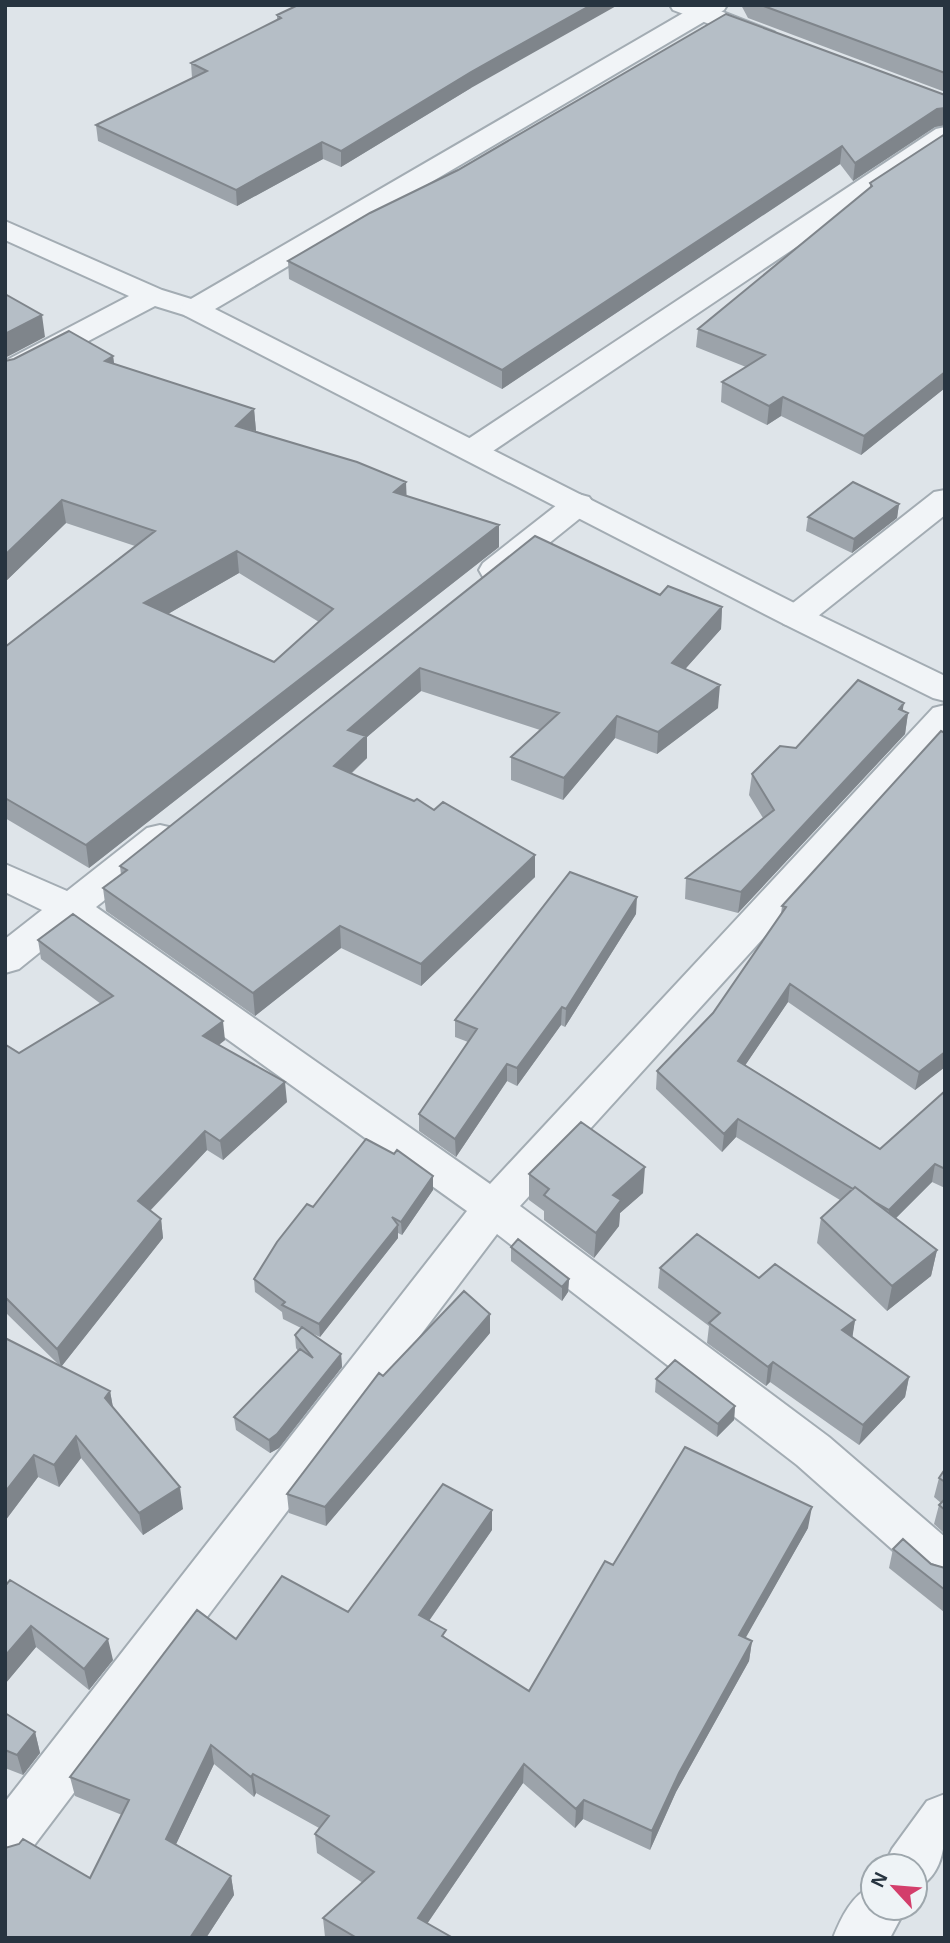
<svg xmlns="http://www.w3.org/2000/svg" width="950" height="1943" font-family="Arial,sans-serif">
<style>
.lines{fill:none;stroke-linecap:round;stroke-linejoin:round}
.minor-casing{stroke:#a3acb3;stroke-width:4}
.tertiary-casing{stroke:#a3acb3;stroke-width:4}
.minor{fill:#f1f4f7;fill-rule:evenodd}
.tertiary{fill:#f1f4f7;fill-rule:evenodd}
.wall{fill:#9ca3aa;fill-rule:evenodd}
.shaded-wall{fill:#7f858b}
.building{fill:#b5bec6;stroke:#7f858b;stroke-width:2;fill-rule:evenodd}
</style>
<rect width="100%" height="100%" fill="#dee4e9"/>
<g class="lines">
<defs>
<path id="minor" d="M670,5H705L774,32L778,37L774,42L765,45L756,42L673,10Z
M945,127V147L484,457L473,459L462,457L458,450L462,443L936,129Z
M5,221L162,290L204,303L208,309L204,315L194,318L155,306L16,379L5,382V361L129,296L5,240Z
M945,490V515L808,624L796,627L784,624L779,617L784,610L934,492Z
M578,494L589,497L594,504L589,511L507,577L495,580L483,577L479,570L483,563L567,497Z
M945,705V738L520,1206L829,1437L945,1537V1587L928,1581L797,1465L497,1234L23,1860L5,1867V1802L467,1211L71,927L19,969L5,973V939L42,910L5,892V864L67,891L147,828L160,825L173,828L178,837L173,846L96,907L490,1184L933,708Z
M945,1794C945,1829 950,1873 915,1889V1866H884L892,1849L927,1801Z
M873,1886V1908H906L890,1938H833C841,1918 852,1894 873,1886Z"/>
<path id="tertiary" d="M697,5H727L724,10L215,309L808,610L945,676V701L933,698L784,624L184,315L180,309L184,303Z"/>
</defs>
<use href="#minor" class="minor-casing"/>
<use href="#tertiary" class="tertiary-casing"/>
<use href="#minor" class="minor"/>
<use href="#tertiary" class="tertiary"/>
</g>
<path class="wall" d="M741,5H945V92L748,18Z
M277,15L471,88L341,167L323,159L237,206L98,141L96,125L192,78L191,63L277,20Z
M945,95V125L935,127L853,181L840,164L502,389L289,279L288,261Z
M945,134V388L861,455L781,416L767,425L721,402L722,382L746,367L696,347L698,329L870,188V183Z
M113,356L114,364L254,409L256,431L406,482V496L499,547L89,868L5,818V647L135,546L66,523L5,582V361ZM239,573L319,622L274,662L168,614Z
M899,504L897,518L852,553L806,531L808,517Z
M535,536L660,595L722,607L721,629L685,669L718,708L657,754L615,738L563,800L511,780V757L540,730L421,691L367,737V758L351,774L535,855V877L421,986L341,948L255,1016L106,911L103,888L121,875L120,866Z
M903,711L908,713L905,734L738,913L685,899L686,878L763,818L749,795L752,774L796,748Z
M945,733V1067L915,1090L788,1002L745,1065L880,1149L945,1091V1188L932,1182L896,1218L937,1250L931,1276L887,1311L817,1243L821,1218L840,1200L736,1137L722,1152L656,1089L657,1071L713,1013L781,914L782,906Z
M636,914L565,1027L561,1025L517,1086L507,1081L456,1157L419,1131V1114L468,1042L455,1037V1020Z
M38,940L225,1040L219,1045L287,1102L223,1160L207,1150L150,1211L161,1219L163,1238L61,1367L110,1391L113,1407L183,1509L143,1535L81,1458L59,1487L38,1477L5,1521V1338L59,1365L5,1312V1046L19,1053L101,1004L41,959Z
M529,1174L643,1193L620,1213L619,1226L594,1258L544,1220V1211L529,1200Z
M433,1190L402,1235L398,1233V1238L320,1337L309,1332L341,1354L342,1367L279,1448L270,1453L236,1430L234,1417L298,1351L296,1348L295,1335L301,1328L283,1319L282,1312L255,1292L254,1279L313,1207Z
M511,1247L569,1279L568,1292L562,1301L511,1261Z
M660,1268L759,1278L855,1320L852,1337L909,1377L905,1397L859,1445L770,1382L766,1386L707,1343L709,1326L658,1288Z
M490,1333L326,1526L289,1513L287,1494L383,1376Z
M656,1379L735,1406L734,1420L717,1437L655,1392Z
M945,1469V1534L934,1524L939,1505L941,1503L934,1497L939,1478Z
M808,1528L745,1638L752,1641L749,1661L676,1792L650,1850L583,1819L575,1828L523,1783L427,1924L453,1938H327L325,1937L323,1918L363,1883L317,1853L315,1834L319,1828L256,1793L254,1797L214,1764L176,1844L231,1876L234,1895L206,1938H5L90,1878L122,1815L75,1796L70,1777L236,1639L348,1612L492,1530L429,1621L446,1638L529,1691L613,1565Z
M893,1549L945,1568V1611L944,1612L889,1568Z
M5,1586L113,1660L89,1690L36,1647L5,1684Z
M5,1713L35,1732L40,1753L23,1775L5,1768Z"/>
<path class="shaded-wall" d="M591,5H618L471,88L341,167V151L471,72Z
M945,108V125L935,127L853,181L855,163L937,109Z
M322,142L323,159L237,206L236,190Z
M842,146L840,164L502,389V370Z
M42,315L45,337L5,358V334Z
M113,356L116,378L105,361Z
M945,372V388L861,455L864,436Z
M783,397L781,416L767,425L769,406Z
M254,409L256,431L236,426Z
M406,482L407,505L394,492Z
M62,500L66,523L5,582V555Z
M899,504L897,518L852,553L854,539Z
M499,525V547L89,868L86,845Z
M237,551L239,573L147,626L144,603Z
M722,607L721,629L670,686L672,663Z
M420,668L421,691L367,737V758L335,788L334,766L348,730Z
M720,685L718,708L657,754L658,732Z
M904,703L901,720L908,713L905,734L738,913L741,892Z
M617,716L615,738L563,800L564,778Z
M535,855V877L421,986V964Z
M637,897L636,914L565,1027L566,1009Z
M340,926L341,948L255,1016L253,993Z
M790,984L788,1002L736,1079L738,1061Z
M562,1007L561,1025L517,1086V1068Z
M223,1021L225,1040L205,1055L203,1036Z
M945,1052V1067L915,1090L919,1072Z
M507,1064V1081L456,1157L455,1139Z
M285,1082L287,1102L223,1160L220,1141Z
M738,1119L736,1137L722,1152L724,1134Z
M205,1131L207,1150L141,1220L138,1201Z
M935,1164L932,1182L886,1228L889,1210Z
M645,1167L643,1193L620,1213L619,1226L594,1258L596,1233L613,1195Z
M433,1176V1190L402,1235L401,1222Z
M161,1219L163,1238L61,1367L57,1349Z
M398,1225V1238L320,1337L319,1324Z
M937,1250L931,1276L887,1311L892,1286Z
M569,1279L568,1292L562,1301V1287Z
M490,1314V1333L326,1526L325,1507Z
M855,1320L852,1340L842,1330Z
M341,1354L342,1367L279,1448L270,1453L269,1440Z
M773,1362L770,1382L766,1386L768,1367Z
M909,1377L905,1397L859,1445L863,1425Z
M110,1391L114,1414L105,1398Z
M735,1406L734,1420L717,1437L718,1424Z
M76,1436L81,1458L59,1487L54,1465Z
M34,1455L38,1477L5,1521V1492Z
M180,1487L183,1509L143,1535L139,1513Z
M812,1507L808,1528L736,1655L739,1635Z
M492,1510V1530L419,1635V1615Z
M31,1626L36,1647L5,1684V1656Z
M108,1639L113,1660L89,1690L84,1669Z
M752,1641L749,1661L676,1792L650,1850L652,1831L679,1773Z
M35,1732L40,1753L23,1775L17,1755Z
M211,1745L214,1764L170,1857L166,1839Z
M524,1764L523,1783L418,1937V1918Z
M253,1774L256,1793L254,1797L251,1777Z
M584,1800L583,1819L575,1828L576,1809Z
M231,1876L234,1895L206,1938H190Z"/>
<path class="building" d="M298,5H591L471,72L341,151L322,142L236,190L96,125L207,71L191,63L281,18L277,15Z
M761,5H945V73Z
M726,14L945,95V108L937,109L855,163L842,146L502,370L288,261L370,213L458,170Z
M945,134V372L864,436L783,397L769,406L722,382L765,355L698,329L872,186L870,183Z
M5,294L42,315L5,334Z
M69,331L113,356L105,361L254,409L236,426L357,462L406,482L394,492L499,525L86,845L5,798V647L155,531L62,500L5,555V361L14,359ZM237,551L333,609L274,662L144,603Z
M853,482L899,504L854,539L808,517Z
M535,536L660,595L668,586L722,607L672,663L720,685L658,732L617,716L564,778L511,757L559,713L420,668L348,730L366,736L334,766L414,801L417,799L434,810L443,802L535,855L421,964L340,926L253,993L103,888L127,870L120,866Z
M858,680L904,703L899,709L908,713L741,892L686,878L774,810L752,774L780,746L796,748Z
M941,731L945,733V1052L919,1072L790,984L738,1061L880,1149L945,1091V1169L935,1164L889,1210L875,1202L855,1187L853,1189L738,1119L724,1134L657,1071L713,1013L786,907L782,906Z
M570,872L637,897L566,1009L562,1007L517,1068L507,1064L455,1139L419,1114L477,1029L455,1020Z
M73,914L223,1021L203,1036L285,1082L220,1141L205,1131L138,1201L161,1219L57,1349L5,1297V1046L6,1045L19,1053L113,996L38,940Z
M581,1122L645,1167L613,1195L621,1200L596,1233L544,1195L549,1189L529,1174Z
M366,1139L394,1154L397,1150L433,1176L401,1222L392,1217L398,1225L319,1324L282,1305L285,1302L254,1279L277,1242L307,1204L313,1207Z
M855,1187L937,1250L892,1286L821,1218Z
M697,1234L759,1278L775,1264L855,1320L842,1330L909,1377L863,1425L773,1362L768,1367L709,1323L720,1313L660,1268Z
M518,1239L569,1279L562,1287L511,1247Z
M464,1291L490,1314L325,1507L287,1494L379,1373L383,1376Z
M302,1327L341,1354L277,1434L269,1440L234,1417L300,1349L313,1358L295,1335Z
M5,1338L110,1391L105,1398L180,1487L139,1513L76,1436L54,1465L34,1455L5,1492Z
M675,1360L735,1406L718,1424L656,1379Z
M685,1447L812,1507L739,1635L752,1641L679,1773L652,1831L584,1800L576,1809L524,1764L418,1918L453,1938H357L323,1918L374,1872L315,1834L329,1816L253,1774L251,1777L211,1745L166,1839L231,1876L190,1938H5V1848L19,1844L23,1839L90,1878L129,1800L70,1777L197,1610L236,1639L282,1576L348,1612L443,1484L492,1510L419,1615L446,1630L442,1636L529,1691L605,1561L613,1565Z
M945,1469V1482L939,1478Z
M945,1499V1510L939,1505Z
M903,1539L931,1564L945,1568V1590L893,1549Z
M10,1580L108,1639L84,1669L31,1626L5,1656V1586Z
M5,1713L35,1732L17,1755L5,1750Z"/>
<rect width="950" height="1943" fill="none" stroke="#273440" stroke-width="14"/>
<g transform="translate(894 1887) rotate(296)"><circle r="33" fill="#eef3f6" stroke="#9ea7ad" stroke-width="2"/>
<path d="M0-5L12 26L0 18L-12 26Z" fill="#d33e6b"/>
<text y="-10" font-size="19" font-weight="bold" text-anchor="middle" fill="#273440">N</text>
</g>
</svg>
